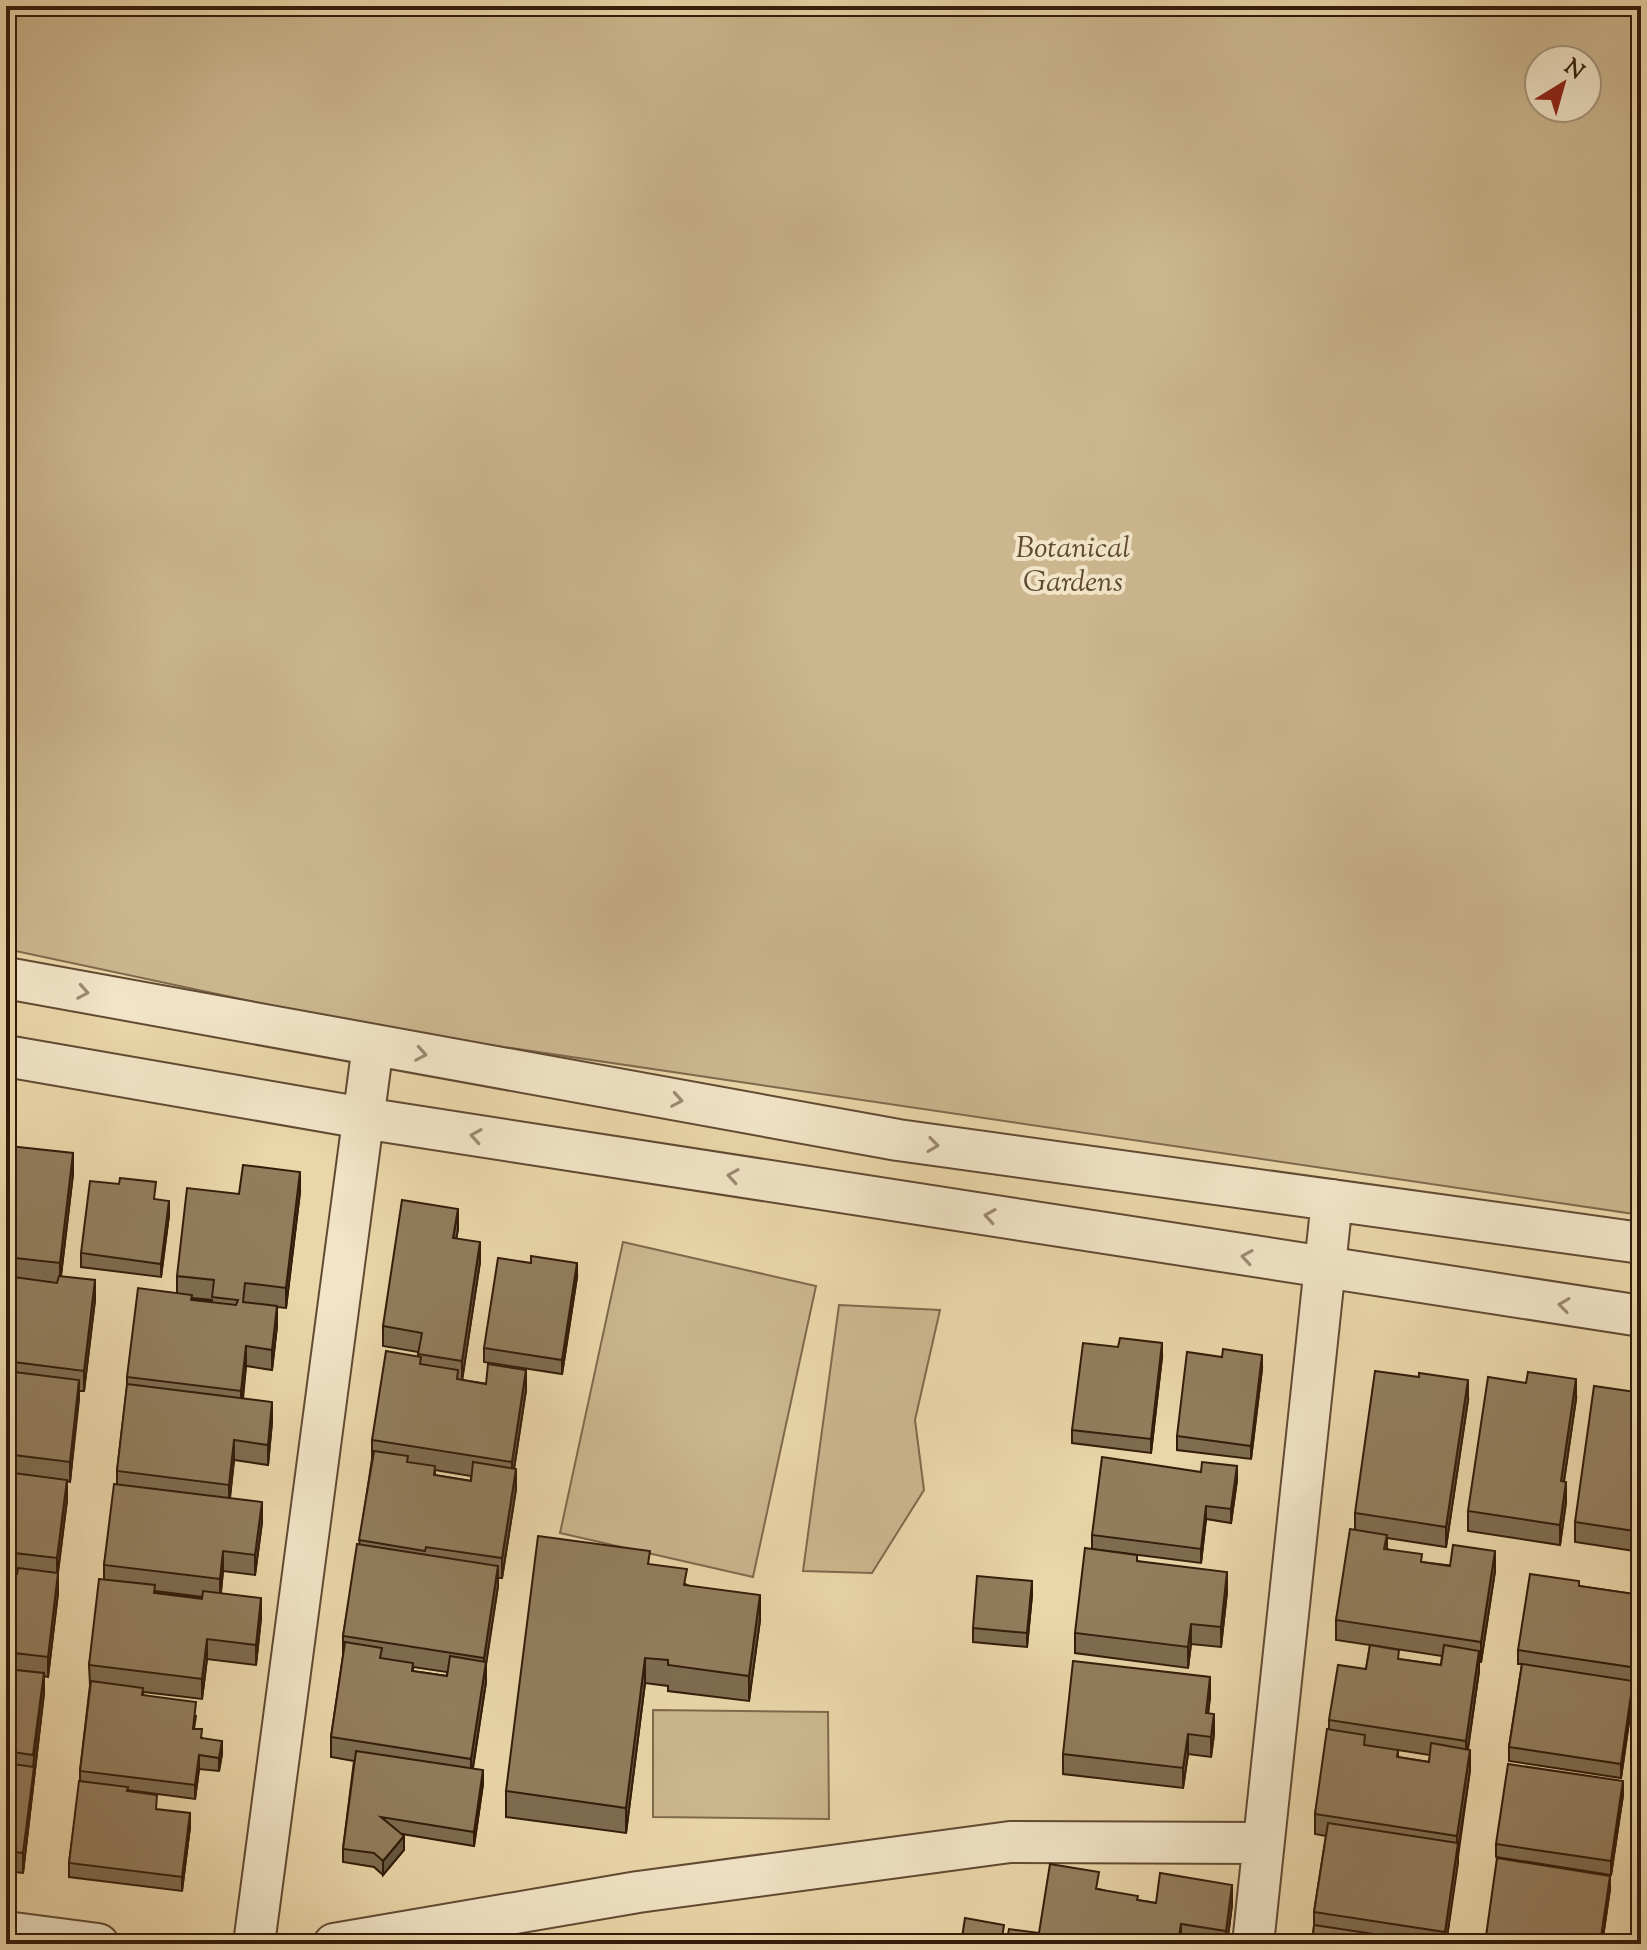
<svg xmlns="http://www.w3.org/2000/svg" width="1647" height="1950" font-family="'Sorts Mill Goudy',serif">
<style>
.green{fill:#cbb68e;stroke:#7f694c;stroke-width:2;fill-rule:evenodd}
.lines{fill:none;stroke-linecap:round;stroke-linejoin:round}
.minor-casing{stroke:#614a32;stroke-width:44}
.minor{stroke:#f1e4c7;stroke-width:40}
.wall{fill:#7e6c50;stroke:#331c0a;stroke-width:2;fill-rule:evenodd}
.shaded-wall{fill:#665841;stroke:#331c0a;stroke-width:2}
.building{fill:#927d5d;stroke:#331c0a;stroke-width:2}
.oneway{stroke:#9c8a72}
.labels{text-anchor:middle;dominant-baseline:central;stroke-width:8;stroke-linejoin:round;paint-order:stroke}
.park-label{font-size:30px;font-style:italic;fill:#614a32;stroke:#f1e4c7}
</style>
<rect width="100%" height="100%" fill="#ead6a9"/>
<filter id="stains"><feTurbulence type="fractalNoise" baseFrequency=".0025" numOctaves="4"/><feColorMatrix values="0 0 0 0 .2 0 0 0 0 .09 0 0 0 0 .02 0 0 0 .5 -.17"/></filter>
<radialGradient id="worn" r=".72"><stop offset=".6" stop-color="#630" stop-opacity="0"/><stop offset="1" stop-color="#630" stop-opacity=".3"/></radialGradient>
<path class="green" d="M6,6H1641V1215L382,1029L6,949ZM1539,60H1587V108H1539Z
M623,1242L816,1286L753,1577L560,1533Z
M839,1305L940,1310L915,1420L924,1490L872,1573L803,1571Z
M653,1710L828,1712L829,1819L653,1817Z"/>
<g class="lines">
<defs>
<path id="minor" d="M6,978L898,1140L1641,1243
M6,1056L363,1118L1641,1316
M6,1932L98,1944
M254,1944L373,1045
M334,1944L638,1892L1010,1842L1263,1843
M1253,1944L1332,1200"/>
</defs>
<use href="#minor" class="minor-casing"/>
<use href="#minor" class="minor"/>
</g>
<path class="wall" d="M6,1174H73L61,1276L95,1300L84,1391H79L70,1482L67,1481V1500L58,1573V1593L48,1677L44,1676V1693L23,1873L6,1871V1573L17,1574L18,1573L6,1572Z
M300,1192L286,1308L277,1307V1326L272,1370L246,1366L243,1399L272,1422L268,1465L234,1460L230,1498L262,1522L255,1575L223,1571L221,1593L261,1618L256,1665L207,1659L202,1699L143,1692V1695L196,1716L194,1729L202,1738L222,1754L219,1771L199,1769L195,1799L127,1790L157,1810L190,1827L182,1891L69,1877V1863L80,1782V1771L90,1685L89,1665L104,1579V1565L117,1484V1471L127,1387V1377L177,1293V1276L239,1194ZM192,1298L212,1300V1302L192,1300ZM155,1591L202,1597V1599L155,1593Z
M156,1200L169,1215L161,1277L81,1267V1253Z
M458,1229L456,1238L480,1262L462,1380L526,1390L514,1469L516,1489L502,1578H498V1586L486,1662V1682L473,1768L483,1784L474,1846L402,1834L404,1850L383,1875L374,1867L343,1862V1849L354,1761L331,1757V1737L343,1656V1636L359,1545L372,1459V1440L418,1356V1352L383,1346V1326ZM435,1470L471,1476V1481L435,1475ZM413,1667L447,1672V1676L413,1671Z
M577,1277L562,1374L484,1362V1348Z
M1162,1357L1151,1453L1072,1443V1430Z
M1262,1369L1251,1459L1177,1450V1436Z
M1641,1386V1552L1575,1542V1522L1635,1392Z
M1576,1399L1564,1481L1566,1502L1560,1545L1468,1531V1511Z
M1468,1400L1446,1547L1387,1538V1549L1422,1562L1495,1571L1481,1662H1479V1671L1468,1749L1470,1770L1446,1944H1312L1314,1926V1912L1326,1836L1315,1834V1814L1329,1730V1720L1366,1669L1370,1645L1336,1640V1620L1355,1530V1513ZM1370,1645L1442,1656L1441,1665L1399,1659ZM1398,1750L1430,1755L1429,1762L1398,1757Z
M1237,1480L1231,1523L1206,1519L1201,1563L1092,1549V1535Z
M1137,1561L1227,1592L1221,1647L1191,1644L1188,1668L1075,1653V1633Z
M650,1565L687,1585L760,1620L749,1701L668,1691V1686L645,1683L626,1833L506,1817V1791Z
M1579,1586L1641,1595L1631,1680L1633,1694L1621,1778L1509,1761V1747L1522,1664H1518V1650Z
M1032,1595L1027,1647L973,1642V1628Z
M1210,1697L1208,1713L1214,1734L1211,1757L1188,1754L1183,1788L1063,1774V1754Z
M1623,1795L1611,1875L1496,1857V1844Z
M1099,1889L1138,1900L1156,1903L1232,1905L1227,1944H1006L1039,1933Z
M1610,1889L1602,1944H1486V1936Z"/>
<path class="shaded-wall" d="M73,1153V1174L60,1283V1263Z
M300,1172V1192L286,1308V1288Z
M169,1201V1215L161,1277V1264Z
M458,1209V1229L453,1258V1238Z
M480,1242V1262L462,1381V1361Z
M577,1263V1277L562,1374V1360Z
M95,1280V1300L84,1391V1371Z
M277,1306V1326L272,1370V1350Z
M1162,1343V1357L1151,1453V1439Z
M246,1346V1366L241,1411V1391Z
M1262,1355V1369L1251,1459V1446Z
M526,1370V1390L512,1482V1462Z
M1576,1379V1399L1561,1501V1481Z
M79,1380V1400L70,1482V1462Z
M1468,1380V1400L1446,1547V1527Z
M272,1402V1422L268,1465V1445Z
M234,1440V1460L229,1505V1485Z
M1237,1466V1480L1231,1523V1509Z
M516,1469V1489L502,1578V1558Z
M67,1480V1500L57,1578V1558Z
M1566,1482V1502L1560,1545V1525Z
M262,1502V1522L255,1575V1555Z
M1206,1506V1519L1201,1563V1549Z
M223,1551V1571L220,1599V1579Z
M1495,1551V1571L1481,1662V1642Z
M498,1566V1586L484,1678V1658Z
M1227,1572V1592L1221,1647V1627Z
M58,1573V1593L48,1677V1657Z
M1032,1581V1595L1027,1647V1633Z
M760,1595V1620L749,1701V1676Z
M1641,1596V1610L1631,1680V1667Z
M261,1598V1618L256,1665V1645Z
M1191,1624V1644L1188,1668V1647Z
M207,1639V1659L202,1699V1679Z
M1479,1651V1671L1466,1761V1741Z
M645,1658V1683L626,1833V1808Z
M486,1662V1682L471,1779V1759Z
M44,1673V1693L23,1873V1853Z
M1210,1677V1697L1206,1733V1713Z
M1633,1681V1694L1621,1778V1764Z
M1214,1714V1734L1211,1757V1737Z
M1188,1734V1754L1183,1788V1768Z
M222,1741V1754L219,1771V1758Z
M1470,1750V1770L1458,1850V1863L1446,1944H1445V1932L1457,1850V1836Z
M199,1755V1769L195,1799V1785Z
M483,1770V1784L474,1846V1832Z
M1623,1781V1795L1611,1875V1861Z
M190,1813V1827L182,1891V1877Z
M404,1836V1850L383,1875V1861Z
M1610,1876V1889L1602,1944H1600Z
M1232,1885V1905L1227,1944H1226V1931Z
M1181,1924V1944H1178Z"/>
<path class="building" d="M9,1146L73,1153L60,1263L6,1257V1174Z
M243,1165L300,1172L286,1288L245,1283L243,1302L277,1306L272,1350L246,1346L241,1391L127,1377L138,1288L192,1295L191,1300L236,1305L238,1300L212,1297L214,1280L177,1276L187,1188L239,1194Z
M120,1178L156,1182L154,1199L169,1201L161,1264L81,1253L90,1181L119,1184Z
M402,1200L458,1209L453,1238L480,1242L462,1361L418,1354L422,1333L383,1326Z
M531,1256L577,1263L562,1360L484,1348L498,1258L531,1263Z
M6,1276L57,1283L59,1276L95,1280L84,1371L6,1361Z
M1120,1338L1162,1343L1151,1439L1072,1430L1083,1343L1118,1347Z
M1223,1349L1262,1355L1251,1446L1177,1436L1187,1352L1222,1357Z
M386,1351L421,1357L420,1364L458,1370L457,1379L486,1384L488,1364L526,1370L512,1462L372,1440Z
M6,1371L79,1380L70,1462L6,1454Z
M1375,1371L1419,1377V1373L1468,1380L1446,1527L1355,1513Z
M1528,1372L1576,1379L1561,1481L1566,1482L1560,1525L1468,1511L1488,1377L1526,1383Z
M127,1384L272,1402L268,1445L234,1440L229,1485L117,1471Z
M1637,1385L1641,1386V1532L1575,1522L1594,1386L1635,1392Z
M374,1451L408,1456L407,1462L435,1466L434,1475L471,1481L473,1462L516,1469L502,1558L426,1547L425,1551L359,1540Z
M1102,1457L1201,1472L1202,1462L1237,1466L1231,1509L1206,1506L1201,1549L1092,1535Z
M6,1472L67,1480L57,1558L6,1552Z
M114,1484L262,1502L255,1555L223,1551L220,1579L104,1565Z
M1350,1529L1387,1535L1384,1549L1422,1554L1421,1562L1450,1566L1453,1545L1495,1551L1481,1642L1336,1620Z
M538,1536L650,1551L648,1564L687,1569L684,1585L760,1595L749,1676L668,1665V1660L645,1658L626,1808L506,1791Z
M357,1544L498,1566L484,1658L343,1636Z
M1085,1548L1137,1555V1561L1227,1572L1221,1627L1191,1624L1188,1647L1075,1633Z
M18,1568L58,1573L48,1657L6,1652V1573L17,1574Z
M1530,1574L1579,1581V1586L1641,1595L1631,1667L1518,1650Z
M977,1576L1032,1581L1027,1633L973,1628Z
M99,1579L155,1585L154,1593L202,1599L203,1591L261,1598L256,1645L207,1639L202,1679L89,1665Z
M345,1642L382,1648L380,1658L413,1663L412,1671L447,1676L450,1656L486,1662L471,1759L331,1737Z
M1370,1645L1399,1650L1398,1659L1441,1665L1444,1645L1479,1651L1466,1741L1329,1720L1338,1665L1366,1669Z
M1073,1661L1210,1677L1206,1713L1214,1714L1211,1737L1188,1734L1183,1768L1063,1754Z
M1522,1664L1633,1681L1621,1764L1509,1747Z
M6,1669L44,1673L33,1755L6,1751Z
M91,1681L143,1688L142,1695L196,1702L193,1729H202L201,1738L222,1741L219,1758L199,1755L195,1785L80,1771Z
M1327,1729L1365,1735L1364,1745L1398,1750L1397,1757L1429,1762L1431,1743L1470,1750L1457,1836L1315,1814Z
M356,1751L483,1770L474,1832L381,1817L404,1836L383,1861L374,1853L343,1849Z
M6,1763L34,1767L23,1853L6,1851Z
M1508,1764L1623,1781L1611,1861L1496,1844Z
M79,1781L128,1787L127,1791L157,1795L156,1809L190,1813L182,1877L69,1863Z
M1328,1823L1458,1843L1445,1932L1314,1912Z
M1497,1858L1610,1876L1600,1944H1537L1486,1936Z
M1050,1864L1099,1872L1096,1889L1138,1896L1137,1900L1156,1903L1160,1873L1232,1885L1226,1931L1181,1924L1178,1944H1006L1009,1929L1039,1933Z
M965,1918L1004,1925L1001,1944H961Z
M1314,1925L1440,1944H1312Z"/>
<defs><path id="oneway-chevron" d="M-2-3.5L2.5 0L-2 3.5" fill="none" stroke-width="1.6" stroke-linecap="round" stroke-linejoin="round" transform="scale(2)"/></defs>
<g class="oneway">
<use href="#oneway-chevron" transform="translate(83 992) rotate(10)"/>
<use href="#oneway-chevron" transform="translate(421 1054) rotate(10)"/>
<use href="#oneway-chevron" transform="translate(677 1100) rotate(10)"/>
<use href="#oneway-chevron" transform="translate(476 1136) rotate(-171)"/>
<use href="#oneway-chevron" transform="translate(933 1145) rotate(8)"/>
<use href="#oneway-chevron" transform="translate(733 1176) rotate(-171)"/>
<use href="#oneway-chevron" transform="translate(990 1216) rotate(-171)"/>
<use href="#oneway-chevron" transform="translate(1247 1257) rotate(-171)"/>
<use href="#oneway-chevron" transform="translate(1564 1305) rotate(-172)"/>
</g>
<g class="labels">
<g class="park-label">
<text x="1073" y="549">Botanical<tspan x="1073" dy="34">Gardens</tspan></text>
</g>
</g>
<rect width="1647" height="1950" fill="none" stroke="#ead6a9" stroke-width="32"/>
<rect x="8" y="8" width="1631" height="1934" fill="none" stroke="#331c0a" stroke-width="4"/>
<rect x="16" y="16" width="1615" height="1918" fill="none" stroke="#331c0a" stroke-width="2"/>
<g transform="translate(1563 84) rotate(37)"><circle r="38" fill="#f1e4c7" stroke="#a5947b" stroke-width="2"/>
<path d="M0-6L14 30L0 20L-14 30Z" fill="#8f2418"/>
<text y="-12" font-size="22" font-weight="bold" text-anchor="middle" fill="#331c0a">N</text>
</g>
<rect width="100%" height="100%" filter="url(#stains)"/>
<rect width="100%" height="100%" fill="url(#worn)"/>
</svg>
